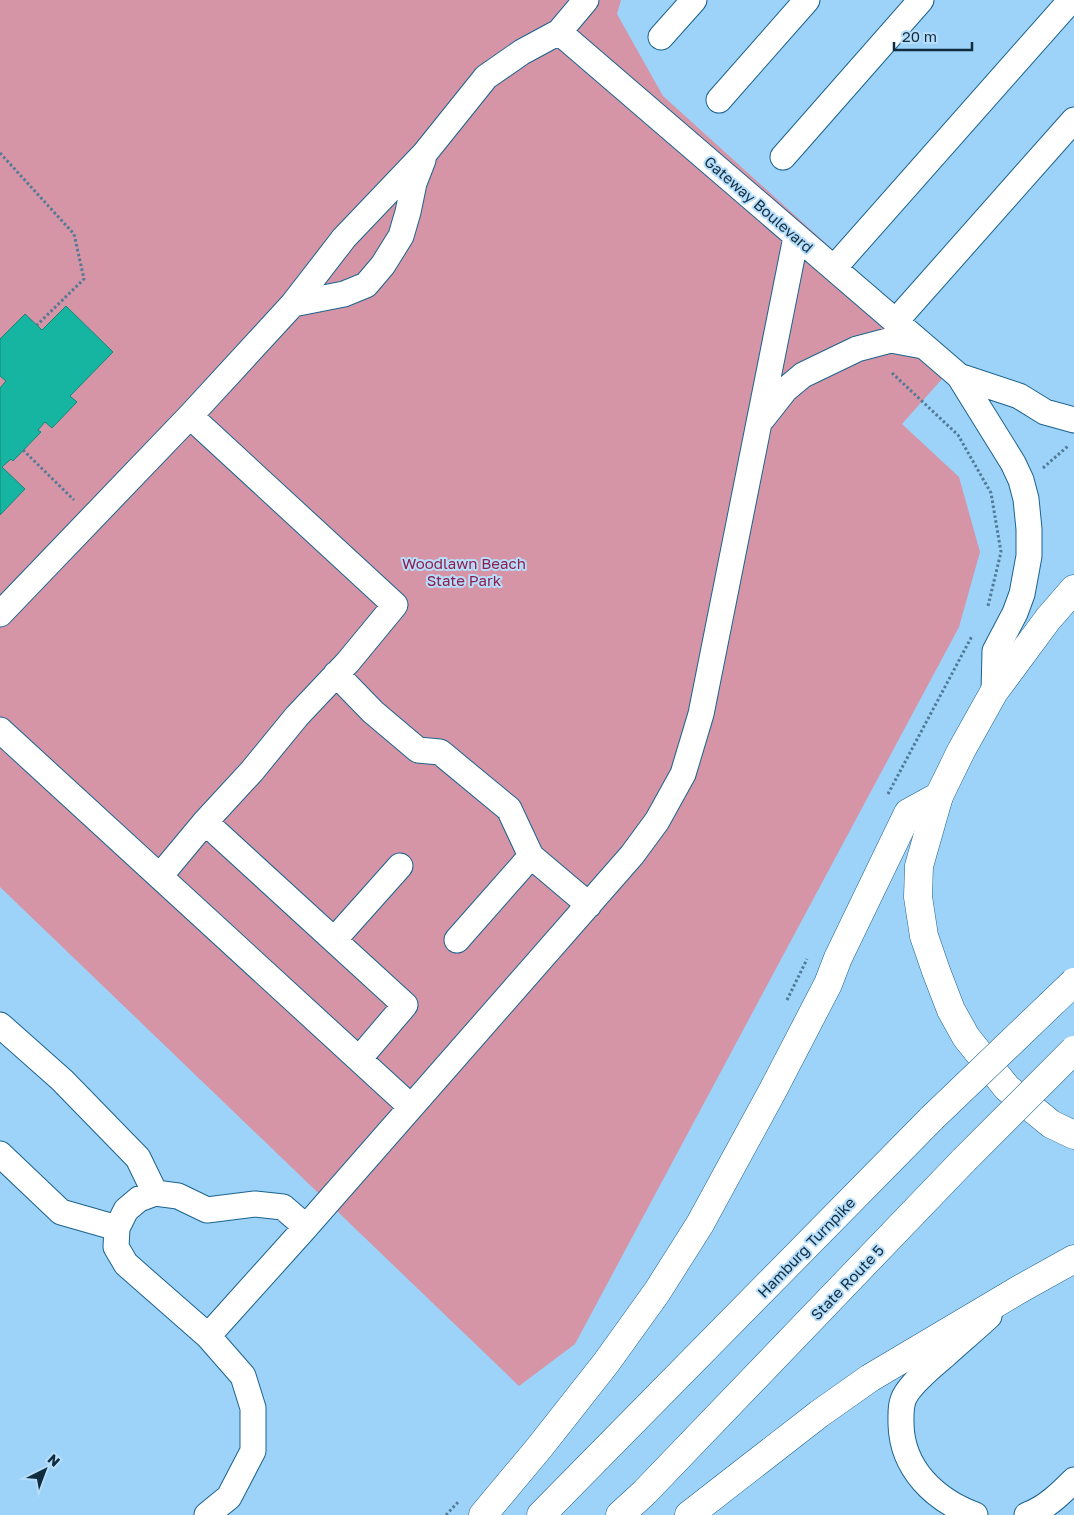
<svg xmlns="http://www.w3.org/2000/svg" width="1074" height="1515" font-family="'Golos Text',sans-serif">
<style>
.green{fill:#d595a7}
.building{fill:#15b5a1;stroke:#138878}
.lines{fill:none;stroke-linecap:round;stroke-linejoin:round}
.minor-casing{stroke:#1b638e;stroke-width:27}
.major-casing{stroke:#1b638e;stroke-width:29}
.highway-casing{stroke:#1b638e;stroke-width:29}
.path{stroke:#527996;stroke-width:3;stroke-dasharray:2.5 2.5;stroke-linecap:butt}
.minor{stroke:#fff;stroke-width:25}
.major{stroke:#fff;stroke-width:28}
.highway{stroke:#fff;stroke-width:28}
.major-bridge-casing{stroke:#1b638e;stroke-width:29;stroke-linecap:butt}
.major-bridge{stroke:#fff;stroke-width:28}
.labels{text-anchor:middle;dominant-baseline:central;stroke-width:4;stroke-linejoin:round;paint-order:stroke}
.street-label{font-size:15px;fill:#102c3f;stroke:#b6defb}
.park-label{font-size:15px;fill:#8f1d4d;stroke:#b6defb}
</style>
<rect width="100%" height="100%" fill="#9dd2f9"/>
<path class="green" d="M0,0H621L617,14L663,96L957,362L902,424L959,477L980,552L959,627L575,1344L519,1386L0,887Z"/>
<path class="building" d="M66,306L113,352L70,396L77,402L52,428L45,422L38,430L41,432L13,461L11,459L2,467L25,489L0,515V388L6,381L0,376V339L25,314L42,330Z"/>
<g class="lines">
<defs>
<path id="minor" d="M559,32L959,376L1013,463L1021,480L1026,499L1029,529V556L1022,594L1015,613L995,651L994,692
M661,37L694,0
M719,100L807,0
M783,157L921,0
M834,268L1071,0
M293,304L344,294L366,285L383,265L401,236L408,212L414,183L423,160
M895,322L1074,120
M959,376L1019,396L1045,412L1074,420
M763,418L785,390L803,375L857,349L891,340L923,346
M0,614L190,416L293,304L344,238L425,153L486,77L522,52L559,32L586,0
M336,674L373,712L418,750L440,752L509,809L531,856L589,905
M0,730L411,1107
M205,822L405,1005L359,1059
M160,876L205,822L252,771L297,716L348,662L395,605L190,416
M334,940L400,866
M457,940L531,856
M0,1025L62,1080L138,1158L155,1193
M0,1154L61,1212L117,1228
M208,1336L306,1227L632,855L657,821L683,774L701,714L796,237
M207,1515L229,1497L253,1451V1408L243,1376L208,1336L126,1264L116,1247L117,1228L126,1210L139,1199L155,1193L178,1196L207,1210L255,1204L283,1207L306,1227
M975,1515C935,1500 902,1469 901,1424C901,1414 900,1403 906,1394C915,1380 930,1368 943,1357C958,1343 974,1330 989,1316
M1027,1515C1046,1508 1060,1494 1074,1480"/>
<path id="major" d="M483,1515L539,1448L606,1363L657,1292L700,1224L773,1090L828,984L838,958L908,813L939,796
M541,1515L932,1118
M620,1515L644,1493L964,1160
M689,1515L819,1414L870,1378L1020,1289L1074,1259"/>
<path id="highway" d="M1074,589L1048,619L994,692L961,751L939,796L919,866L918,897L924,936L936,971L951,1010L966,1037L1007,1088L1051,1124L1074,1135"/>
</defs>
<use href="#minor" class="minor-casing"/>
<use href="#major" class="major-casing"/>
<use href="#highway" class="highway-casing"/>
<path class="path" d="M0,153L74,234L84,279L37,325
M892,373L958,435L991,493L1001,552L988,606
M23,450L74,500
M1043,468L1068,446
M888,794L972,636
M787,1000L807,959
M446,1515L459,1501"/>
<use href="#minor" class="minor"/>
<use href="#major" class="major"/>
<use href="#highway" class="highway"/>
<defs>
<path id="major-bridge" d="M932,1118L1074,982
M964,1160L1074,1050"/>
</defs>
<use href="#major-bridge" class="major-bridge-casing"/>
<use href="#major-bridge" class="major-bridge"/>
</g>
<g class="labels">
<g class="street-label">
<text transform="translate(759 204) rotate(41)">Gateway Boulevard</text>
<text transform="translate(806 1247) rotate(-46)">Hamburg Turnpike</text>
<text transform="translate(847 1282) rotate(-46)">State Route 5</text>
</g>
<g class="park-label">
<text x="464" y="563">Woodlawn Beach<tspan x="464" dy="17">State Park</tspan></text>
</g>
</g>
<g transform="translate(45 1470) rotate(42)" stroke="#b6defb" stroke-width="4" paint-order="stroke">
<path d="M0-4L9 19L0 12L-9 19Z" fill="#102c3f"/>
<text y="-8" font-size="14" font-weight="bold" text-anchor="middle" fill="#102c3f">N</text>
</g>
<path d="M894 42v8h78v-8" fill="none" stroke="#102c3f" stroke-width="2.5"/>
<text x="902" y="42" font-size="15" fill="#102c3f" stroke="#b6defb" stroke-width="4" paint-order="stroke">20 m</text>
</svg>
